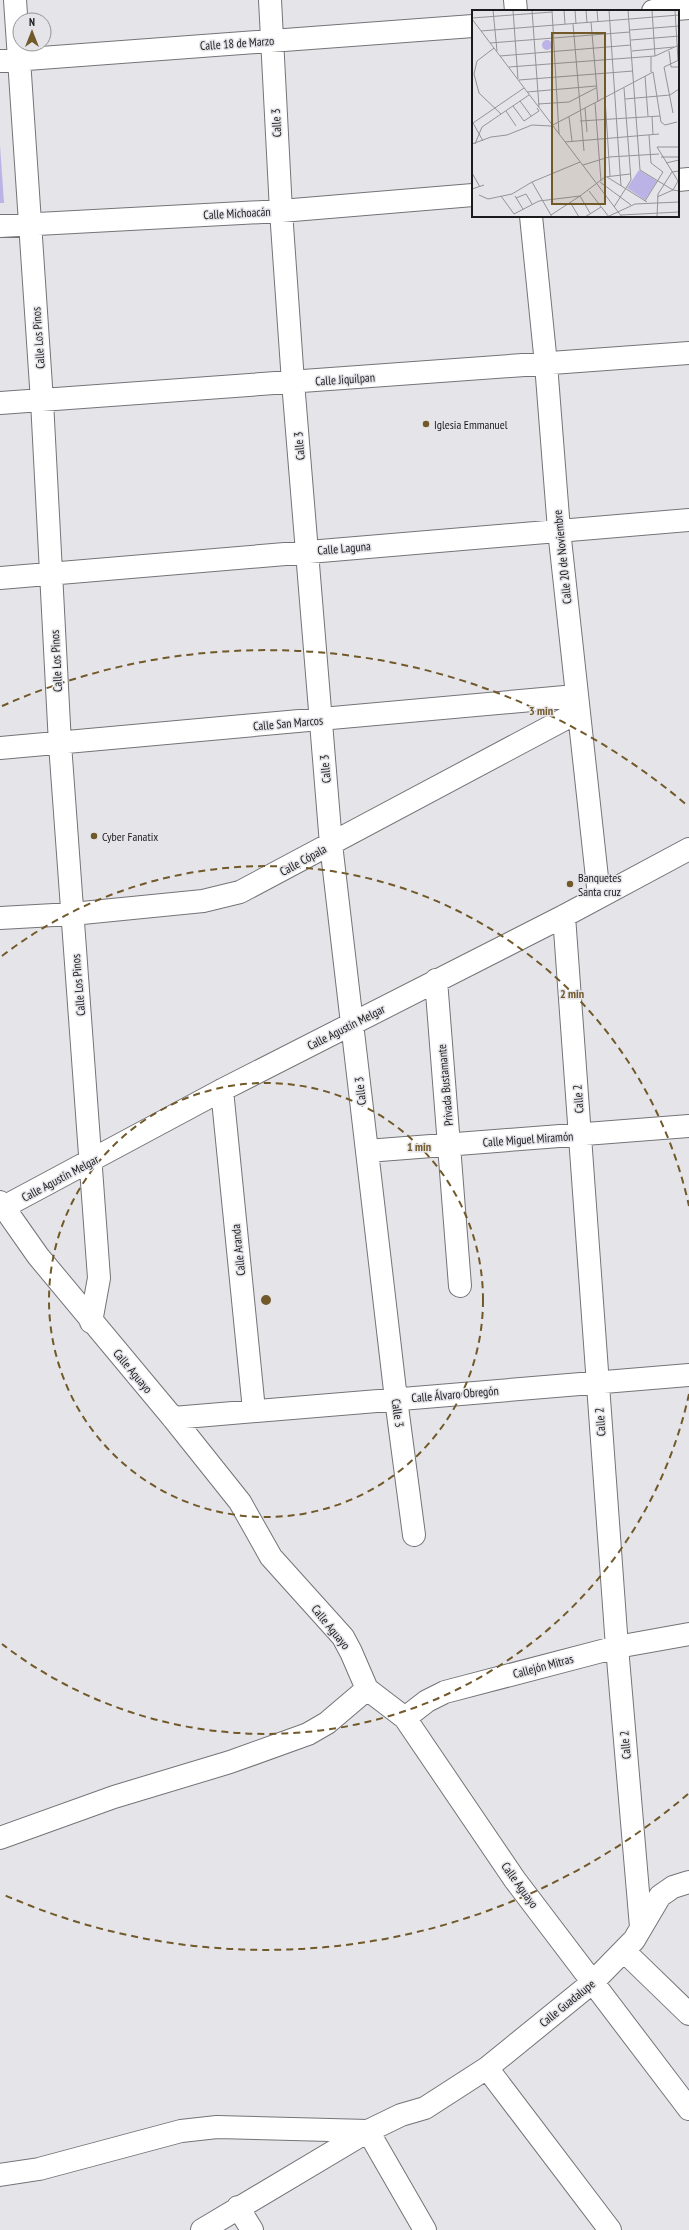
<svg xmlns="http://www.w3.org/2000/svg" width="689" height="2230" font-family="'PT Sans Narrow',sans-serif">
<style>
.green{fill:#bbb3e5}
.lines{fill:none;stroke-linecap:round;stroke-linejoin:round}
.minor-casing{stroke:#747478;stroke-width:24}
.minor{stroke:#fff;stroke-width:22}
.ring{fill:none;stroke:#71592a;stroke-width:2;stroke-dasharray:7 5}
.poi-dot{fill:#71592a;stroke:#e5e4e8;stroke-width:1.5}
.labels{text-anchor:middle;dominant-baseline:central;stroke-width:3;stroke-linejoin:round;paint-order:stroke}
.street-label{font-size:12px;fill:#1b1b1d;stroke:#e5e4e8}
.poi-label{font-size:12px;fill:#1b1b1d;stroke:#e5e4e8;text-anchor:start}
.inset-road{fill:none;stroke:#949497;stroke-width:1}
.view{fill:#71592a;fill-opacity:0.15;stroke:#71592a;stroke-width:2}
.inset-edge{fill:none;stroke:#1b1b1d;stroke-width:2}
.centre{fill:#71592a;stroke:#e5e4e8;stroke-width:2}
.ring-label{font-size:12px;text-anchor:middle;font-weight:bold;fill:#71592a;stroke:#e5e4e8;stroke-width:3;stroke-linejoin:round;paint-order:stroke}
</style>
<rect width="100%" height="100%" fill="#e5e4e8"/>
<path class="green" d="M0,145L4,203H0Z"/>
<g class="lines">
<defs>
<path id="minor" d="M15,0L42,401L60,744L99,1278L91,1322
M270,0L281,211L293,382L331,844L396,1399L414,1535
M515,0L516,11
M653,11L689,8
M0,61L473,26
M678,180L689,179
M531,216L546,364L559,530L599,896
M0,226L281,211L473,195
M0,403L689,353
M0,578L689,520
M0,748L576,696
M564,916L617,1647L641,1927
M0,918L72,914L203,901L240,892L578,712
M436,980L460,1286
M222,1090L254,1410
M367,1151L689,1126
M0,1202L38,1256L173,1418L240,1502L271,1557L343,1637L351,1652L367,1689L405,1718L515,1880L689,2109
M0,1209L222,1090L564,916L689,849
M173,1418L689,1375
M405,1718L427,1701L445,1692L617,1647L689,1634
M0,1838L114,1797L230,1762L308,1734L327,1723L367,1689
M625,1952L689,2014
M487,2068L610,2230
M0,2175L39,2169L181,2131L217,2127L368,2131L401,2115L425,2108L487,2068L593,1982L634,1940L660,1896L673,1887L689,1882
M238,2207L252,2230
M202,2230L368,2131L425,2230"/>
</defs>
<use href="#minor" class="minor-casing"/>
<use href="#minor" class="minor"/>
</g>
<g class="ring">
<circle cx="266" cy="1300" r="217"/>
<path d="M689 1394A433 433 0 0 1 2 1644M2 956A433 433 0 0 1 689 1206"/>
<path d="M688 1794A650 650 0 0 1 2 1894M2 706A650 650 0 0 1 688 806"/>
</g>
<g class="poi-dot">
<circle cx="426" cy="424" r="4"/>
<circle cx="94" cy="836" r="4"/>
<circle cx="570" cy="884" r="4"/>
</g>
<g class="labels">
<g class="street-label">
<text transform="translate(237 43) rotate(-4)">Calle 18 de Marzo</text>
<text transform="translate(276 123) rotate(-93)">Calle 3</text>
<text transform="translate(237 213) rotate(-3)">Calle Michoacán</text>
<text transform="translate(38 338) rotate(-94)">Calle Los Pinos</text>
<text transform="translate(345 379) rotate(-4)">Calle Jiquilpan</text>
<text transform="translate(299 446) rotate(-95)">Calle 3</text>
<text transform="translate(344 548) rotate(-5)">Calle Laguna</text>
<text transform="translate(562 557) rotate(-96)">Calle 20 de Noviembre</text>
<text transform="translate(56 661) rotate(-93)">Calle Los Pinos</text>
<text transform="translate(288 723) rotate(-5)">Calle San Marcos</text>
<text transform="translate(325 769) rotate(-95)">Calle 3</text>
<text transform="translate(303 860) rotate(-29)">Calle Cópala</text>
<text transform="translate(78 985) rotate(-95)">Calle Los Pinos</text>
<text transform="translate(346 1027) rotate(-27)">Calle Agustín Melgar</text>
<text transform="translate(445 1085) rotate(-95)">Privada Bustamante</text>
<text transform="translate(360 1091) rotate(-96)">Calle 3</text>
<text transform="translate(578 1099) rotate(-94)">Calle 2</text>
<text transform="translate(528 1139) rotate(-4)">Calle Miguel Miramón</text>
<text transform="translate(60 1178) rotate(-28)">Calle Agustín Melgar</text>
<text transform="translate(238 1250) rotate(-96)">Calle Aranda</text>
<text transform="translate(133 1371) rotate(50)">Calle Aguayo</text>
<text transform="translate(455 1394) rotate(-5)">Calle Álvaro Obregón</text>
<text transform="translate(398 1413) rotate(82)">Calle 3</text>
<text transform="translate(600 1422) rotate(-94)">Calle 2</text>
<text transform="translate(331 1627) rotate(51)">Calle Aguayo</text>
<text transform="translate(543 1666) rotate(-15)">Callejón Mitras</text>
<text transform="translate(625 1745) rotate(-95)">Calle 2</text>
<text transform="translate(520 1885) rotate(54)">Calle Aguayo</text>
<text transform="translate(567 2003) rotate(-39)">Calle Guadalupe</text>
</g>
<g class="poi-label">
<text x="434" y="424">Iglesia Emmanuel</text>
<text x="102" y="836">Cyber Fanatix</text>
<text x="578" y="877">Banquetes<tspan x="578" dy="14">Santa cruz</tspan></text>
</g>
</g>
<g transform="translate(472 10)">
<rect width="207" height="207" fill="#e5e4e8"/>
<path d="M70 35a5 5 0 1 1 10 0a5 5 0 1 1-10 0ZM167,160L185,171L173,190L155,178Z" fill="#bbb3e5"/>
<path class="inset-road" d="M21,0L25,41M41,0L46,69M60,0L67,97M80,0L87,124M92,0L93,14M103,0L104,14M114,0L115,13M125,0L126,12M137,0L149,176M156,0L168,160L201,180L207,181M180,0L183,46M203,0L206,50M0,8L80,2M0,9L150,207M119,12L126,92M101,14L112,141M158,20L207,16M9,21L207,5M159,30L207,26M18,33L158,22M22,38L5,51L2,64L7,83L29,104M160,41L202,37M197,41L199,57H207M28,46L159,35M179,47V62M37,57L183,46L207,35M173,66L176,106M47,70L161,61M55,82L124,76M133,88L138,166M153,89L198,85L207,79M48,91L59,106M123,93L129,171M66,94L97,92L124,78M41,96L52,111L67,101L65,98M113,98L115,122M34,101L44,116M201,103L192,57L207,50M180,106L181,125M97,107L100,131M108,111L188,106M11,131L1,113L52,78M93,132L187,124M0,134L19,127L35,125L60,115L79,116L181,62L189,112L193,115L205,112M3,134L10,117L57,85M189,147H207M194,153L207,150M111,155L137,147L187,144M0,163L8,177M135,167L175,192M206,171L185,137H207M60,172L80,207M128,172L159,195M0,179L12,175M117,181L137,207M7,185L16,189L40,184L60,172L108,152M29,186L42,204L67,191L108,186L133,167L158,164M43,186L51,199M185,187L201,180L206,171M44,188L54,184L60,194M173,191L191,162L179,153L177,125M98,192L107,207M142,197L159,170L152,78M79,205L108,186L118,203M149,205L207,202M113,207L129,197M135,207L163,194L207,192M185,207L186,184L200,162L207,161"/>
<path class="view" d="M80,23H133V194H80Z"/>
<rect width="207" height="207" class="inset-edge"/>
</g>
<circle cx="266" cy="1300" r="6" class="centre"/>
<g class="ring-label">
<text x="541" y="715">3 min</text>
<text x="572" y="998">2 min</text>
<text x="419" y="1151">1 min</text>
</g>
<g transform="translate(32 32)"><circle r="19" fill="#e5e4e8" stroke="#949497"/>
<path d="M0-3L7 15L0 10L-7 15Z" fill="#71592a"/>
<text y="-6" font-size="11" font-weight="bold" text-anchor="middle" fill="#1b1b1d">N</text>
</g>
</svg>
